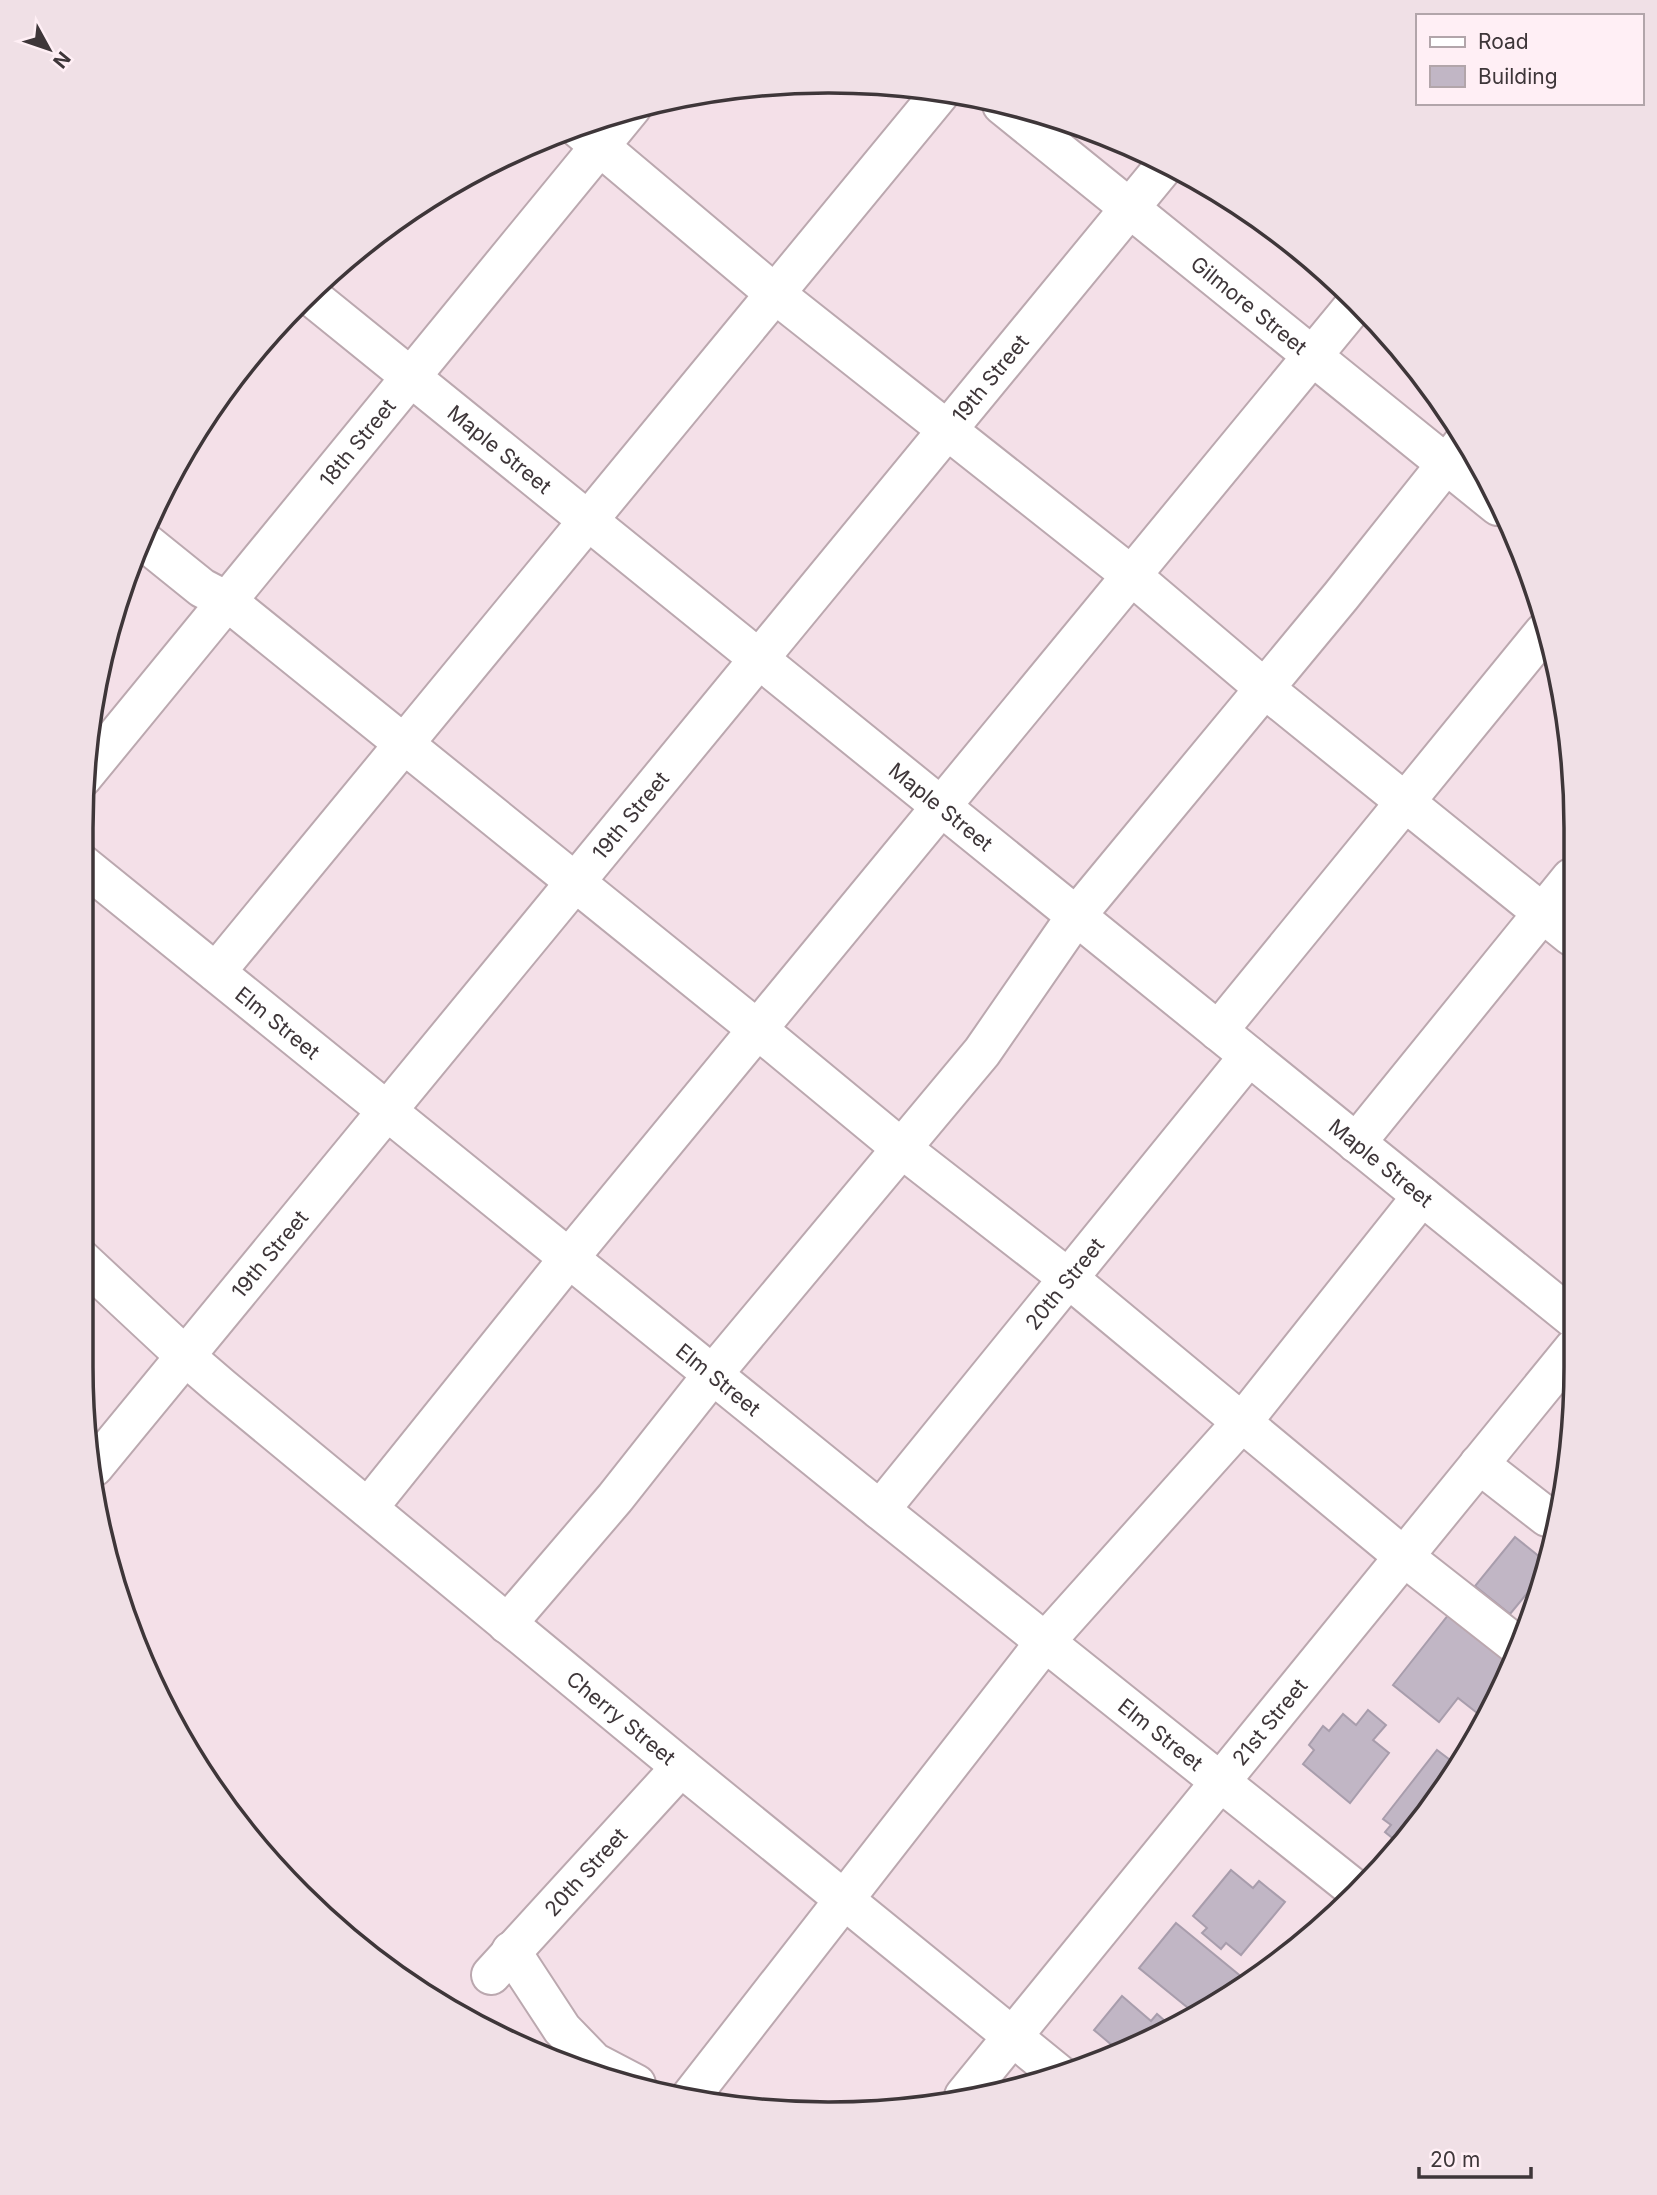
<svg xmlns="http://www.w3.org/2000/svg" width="1657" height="2195" font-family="Inter,sans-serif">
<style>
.building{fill:#c1b6c5;stroke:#a89dac;stroke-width:2}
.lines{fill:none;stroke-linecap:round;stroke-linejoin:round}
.minor-casing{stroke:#bba8af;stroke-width:42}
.minor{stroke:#fff;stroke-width:38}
.labels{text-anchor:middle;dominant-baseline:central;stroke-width:5;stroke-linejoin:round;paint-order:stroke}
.street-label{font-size:21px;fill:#3e3639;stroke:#ffeff5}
.rim{fill:none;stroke:#3e3639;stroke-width:3.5}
</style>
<rect width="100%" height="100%" fill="#f4e0e8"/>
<path class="building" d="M1515,1537L1546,1562L1543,1574L1510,1614L1475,1586Z
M1453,1609L1514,1657L1486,1720L1458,1698L1439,1722L1393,1685Z
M1368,1710L1386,1725L1373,1740L1389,1753L1350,1803L1303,1764L1314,1750L1309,1745L1323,1726L1329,1731L1343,1714L1356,1725Z
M1437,1750L1458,1766L1401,1845L1385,1832L1391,1825L1383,1819Z
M1231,1870L1253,1888L1259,1881L1285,1902L1241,1955L1226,1943L1221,1949L1202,1933L1207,1928L1193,1916Z
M1176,1923L1249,1983L1198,2016L1139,1968Z
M1122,1996L1151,2021L1157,2014L1173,2028L1120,2052L1094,2030Z"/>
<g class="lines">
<defs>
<g id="minor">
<path id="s1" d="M1002,105L1498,506"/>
<path d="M578,128L774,293L1132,576L1264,688L1571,936"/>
<path id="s2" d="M307,293L1574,1319"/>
<path d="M140,538L202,588L227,601L757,1029L901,1148L1068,1278L1403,1556L1519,1647"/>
<path id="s3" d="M82,778L632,107"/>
<path id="s4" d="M82,864L880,1510L1357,1891"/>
<path d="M216,972L942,91"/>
<path d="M1218,1031L1544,632"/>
<path d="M1356,1143L1571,878"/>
<path id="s5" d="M81,1259L185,1356L221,1387L681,1767L1061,2076"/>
<path d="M1479,1464L1547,1517"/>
<path id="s6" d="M94,1467L1166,164"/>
<path d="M368,1508L569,1258L1356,303"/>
<path id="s7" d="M880,1510L1249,1056"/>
<path d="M507,1624L615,1498L713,1374L982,1052L1076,916L1341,596L1463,443"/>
<path d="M511,1951L562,2029L594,2062L636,2084"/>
<path id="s8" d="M491,1975L681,1767"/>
<path id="s9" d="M964,2096L1574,1348"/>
<path d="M688,2100L1045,1642L1243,1421L1422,1196"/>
</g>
</defs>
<use href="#minor" class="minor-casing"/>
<use href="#minor" class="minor"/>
</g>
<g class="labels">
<g class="street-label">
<text stroke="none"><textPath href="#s1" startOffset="318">Gilmore Street</textPath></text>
<text stroke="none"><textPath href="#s6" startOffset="1410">19th Street</textPath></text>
<text stroke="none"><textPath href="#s3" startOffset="434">18th Street</textPath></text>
<text stroke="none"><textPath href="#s2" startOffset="248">Maple Street</textPath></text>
<text stroke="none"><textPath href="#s2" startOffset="816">Maple Street</textPath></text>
<text stroke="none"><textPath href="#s6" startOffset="844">19th Street</textPath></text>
<text stroke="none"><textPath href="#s4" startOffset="252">Elm Street</textPath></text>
<text stroke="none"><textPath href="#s2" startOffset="1382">Maple Street</textPath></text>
<text stroke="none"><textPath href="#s6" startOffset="276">19th Street</textPath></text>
<text stroke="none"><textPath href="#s7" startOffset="292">20th Street</textPath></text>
<text stroke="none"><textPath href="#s4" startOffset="819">Elm Street</textPath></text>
<text stroke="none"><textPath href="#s5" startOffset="709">Cherry Street</textPath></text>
<text stroke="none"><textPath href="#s9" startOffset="483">21st Street</textPath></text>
<text stroke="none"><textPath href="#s4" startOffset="1386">Elm Street</textPath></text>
<text stroke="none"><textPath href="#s8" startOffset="140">20th Street</textPath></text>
</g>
</g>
<path d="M0 0H1657V2195H0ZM828 93H829A735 735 0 0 1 1564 828V1367A735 735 0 0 1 829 2102H828A735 735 0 0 1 93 1367V828A735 735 0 0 1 828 93Z" fill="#f0e0e6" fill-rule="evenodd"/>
<path class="rim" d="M828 93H829A735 735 0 0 1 1564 828V1367A735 735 0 0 1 829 2102H828A735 735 0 0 1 93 1367V828A735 735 0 0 1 828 93Z"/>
<rect x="1416" y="14" width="228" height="91" fill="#ffeff5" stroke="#b2a5aa" stroke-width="2"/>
<rect x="1430" y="37" width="35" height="10" fill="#ffffff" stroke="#b2a5aa" stroke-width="2"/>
<text x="1478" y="49" font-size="21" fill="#3e3639">Road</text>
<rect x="1430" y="66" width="35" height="21" fill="#c1b6c5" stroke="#b2a5aa" stroke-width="2"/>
<text x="1478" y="84" font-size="21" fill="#3e3639">Building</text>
<g transform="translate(49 49) rotate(130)" stroke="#ffeff5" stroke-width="5" paint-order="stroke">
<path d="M0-5L12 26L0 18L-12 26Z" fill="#3e3639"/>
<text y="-10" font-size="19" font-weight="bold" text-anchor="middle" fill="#3e3639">N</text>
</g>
<path d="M1419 2167v10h112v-10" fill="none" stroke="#3e3639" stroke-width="3.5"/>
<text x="1430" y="2167" font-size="21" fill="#3e3639" stroke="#ffeff5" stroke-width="5" paint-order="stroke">20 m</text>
</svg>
